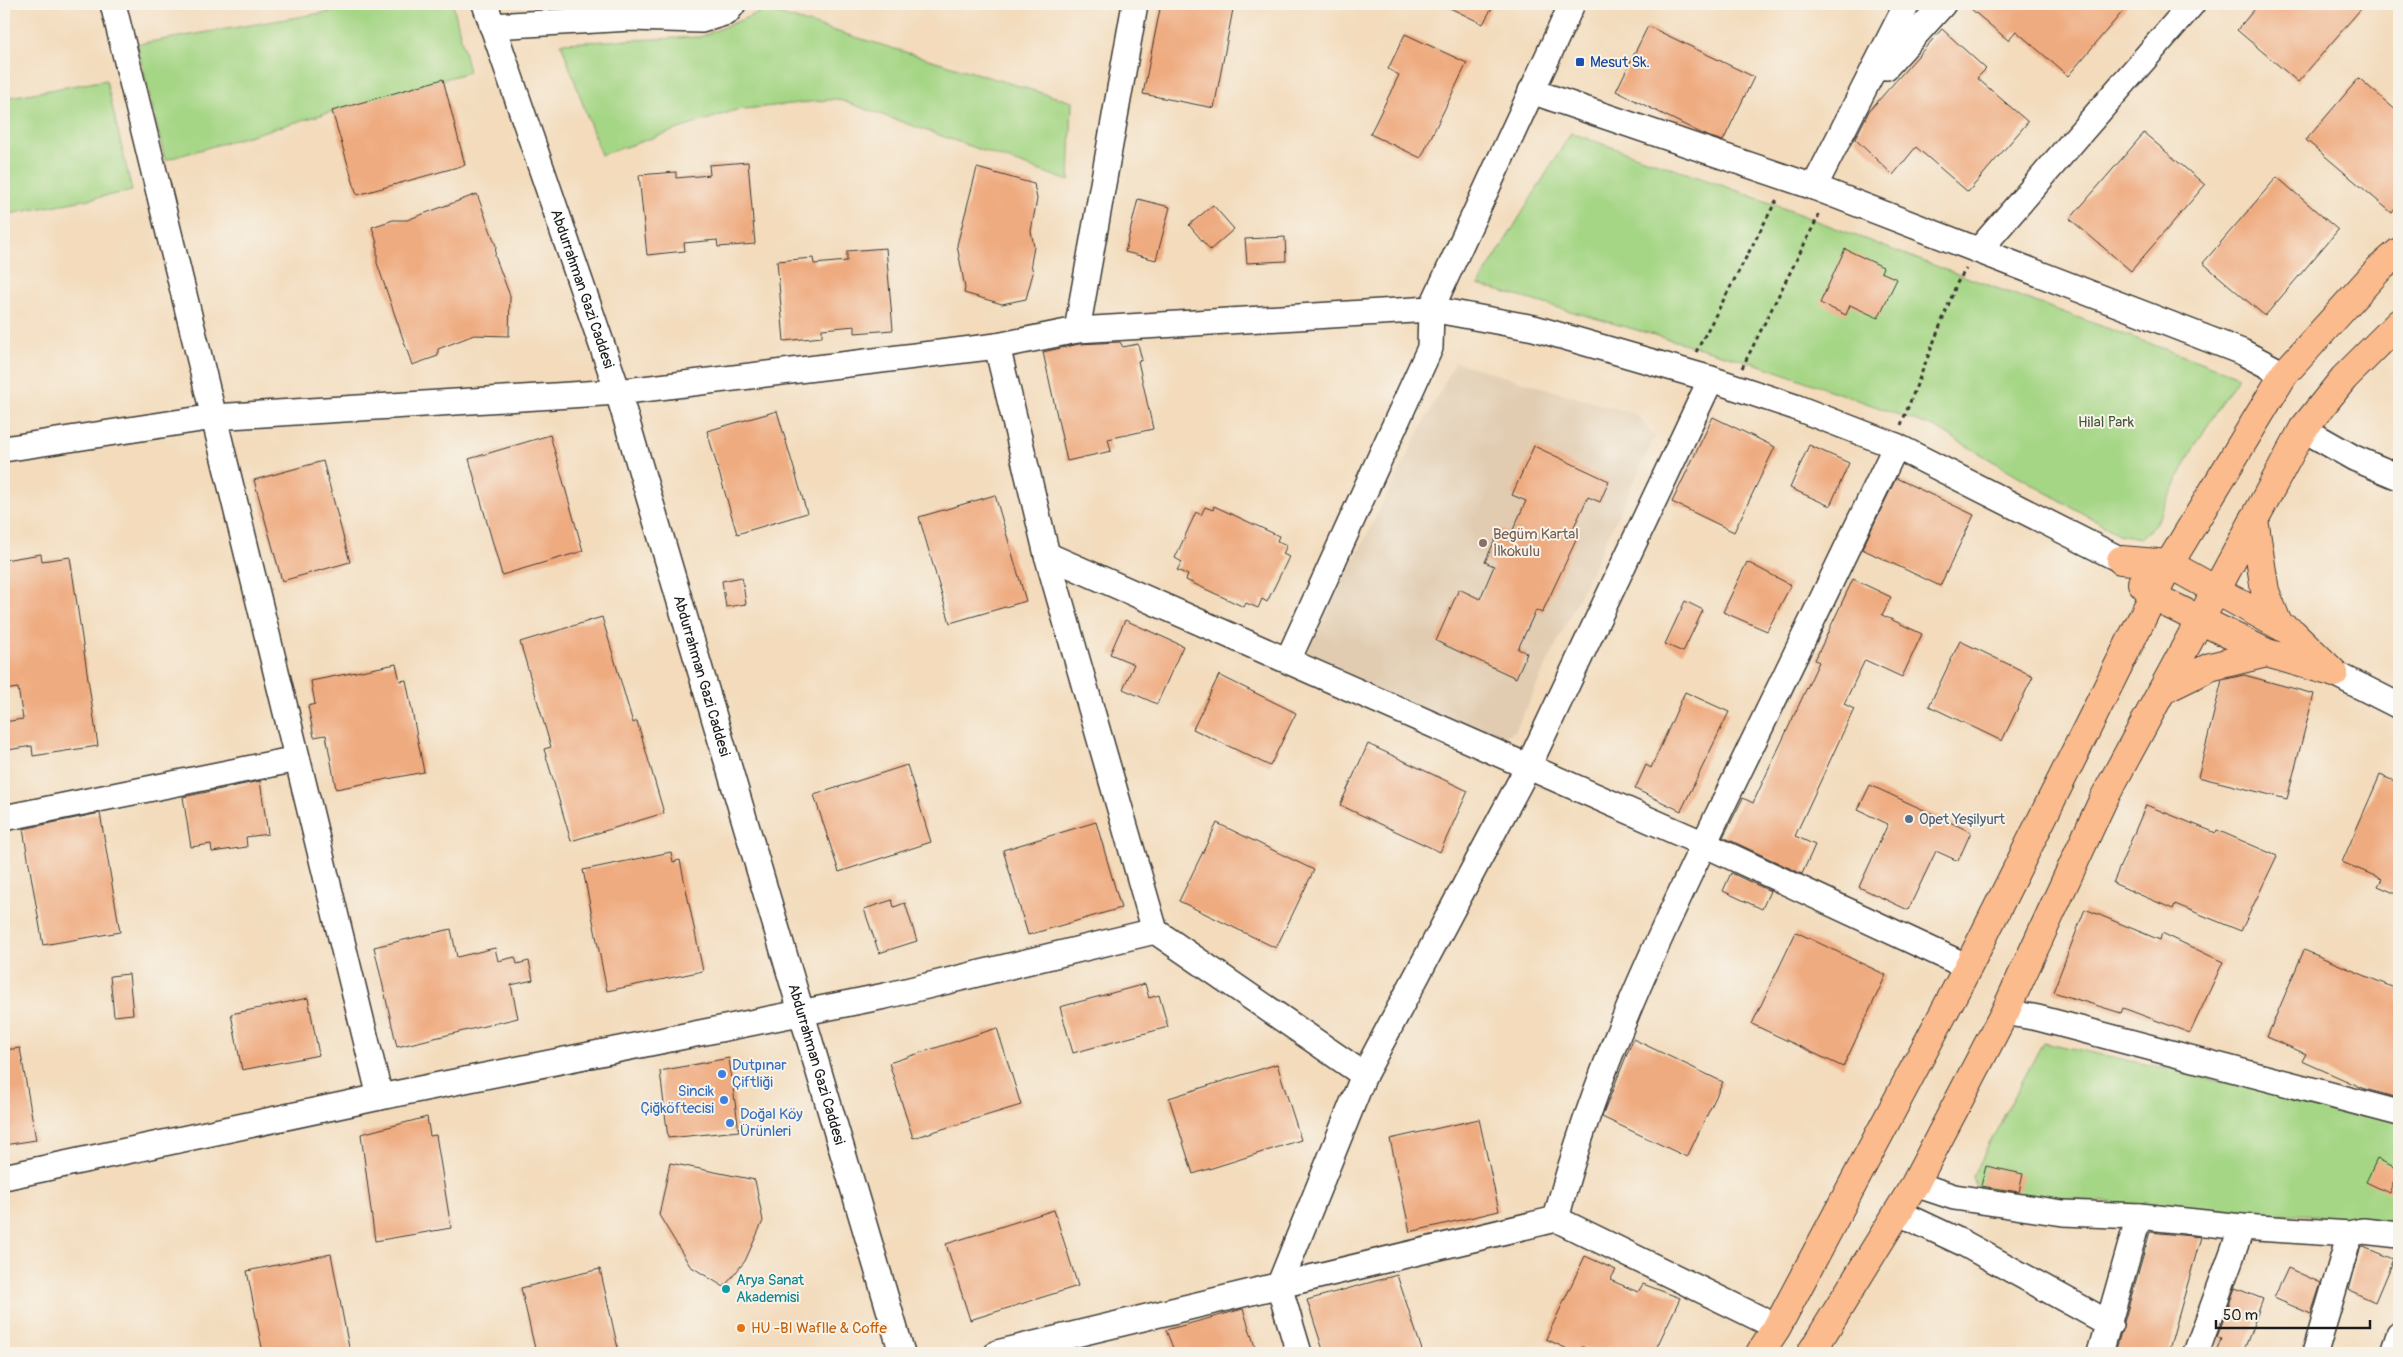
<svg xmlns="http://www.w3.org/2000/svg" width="2403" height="1357" font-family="Pangolin,sans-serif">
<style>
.built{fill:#e1ccb1}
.green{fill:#a5d685;stroke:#607950}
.building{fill:#efab80}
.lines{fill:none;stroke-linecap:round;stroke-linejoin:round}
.minor-casing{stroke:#3c3934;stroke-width:28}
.major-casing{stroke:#3c3934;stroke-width:30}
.path{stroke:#3c3934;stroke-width:3;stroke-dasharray:4 4;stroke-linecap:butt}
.minor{stroke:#fff;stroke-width:25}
.major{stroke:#fbbb8d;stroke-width:28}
.transit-dot{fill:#1a4fb4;stroke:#f7f3e8;stroke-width:2}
.education-dot{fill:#8d6e63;stroke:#f7f3e8;stroke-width:2}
.service-dot{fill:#5c6f8a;stroke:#f7f3e8;stroke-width:2}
.shop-dot{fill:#3f7fe0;stroke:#f7f3e8;stroke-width:2}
.culture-dot{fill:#0f9aa8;stroke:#f7f3e8;stroke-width:2}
.food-dot{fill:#e8710a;stroke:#f7f3e8;stroke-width:2}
.labels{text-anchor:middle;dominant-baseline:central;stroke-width:4;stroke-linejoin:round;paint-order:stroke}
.transit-label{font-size:15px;fill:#164399;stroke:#f7f3e8;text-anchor:start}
.street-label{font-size:15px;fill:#1c1c1c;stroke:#f7f3e8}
.park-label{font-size:15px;fill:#45543c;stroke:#f7f3e8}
.education-label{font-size:15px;fill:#785e54;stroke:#f7f3e8;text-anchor:start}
.service-label{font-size:15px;fill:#4e5e75;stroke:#f7f3e8;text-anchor:start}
.shop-label{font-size:15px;fill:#366cbe;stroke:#f7f3e8;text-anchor:start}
.culture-label{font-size:15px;fill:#0d838f;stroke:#f7f3e8;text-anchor:start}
.food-label{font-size:15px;fill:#c56008;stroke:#f7f3e8;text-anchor:start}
</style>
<rect width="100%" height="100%" fill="#f7f3e8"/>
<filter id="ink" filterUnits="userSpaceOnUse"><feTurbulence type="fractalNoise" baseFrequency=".02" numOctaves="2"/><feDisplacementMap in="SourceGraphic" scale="10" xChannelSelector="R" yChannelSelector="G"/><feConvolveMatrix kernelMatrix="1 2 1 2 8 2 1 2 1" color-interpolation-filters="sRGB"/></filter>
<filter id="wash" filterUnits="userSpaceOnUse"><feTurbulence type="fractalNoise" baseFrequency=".0096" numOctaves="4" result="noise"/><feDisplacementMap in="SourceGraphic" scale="20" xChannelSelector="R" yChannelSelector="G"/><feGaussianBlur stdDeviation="1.12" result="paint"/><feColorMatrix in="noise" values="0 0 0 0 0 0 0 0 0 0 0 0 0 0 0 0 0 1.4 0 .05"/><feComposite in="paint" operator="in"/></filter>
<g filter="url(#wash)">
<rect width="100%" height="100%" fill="#f3dbbc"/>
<path class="built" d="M1455,362L1637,415L1655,437L1515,731L1492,742L1304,658Z"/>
<path class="green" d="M376,4H453L469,72L165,160L137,44Z
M765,10L1072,102L1069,181L837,99L736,110L601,155L561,43L700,37Z
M106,80L132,191L4,215V98Z
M1571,133L1741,192L1922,261L2239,376L2194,447L2155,525L2140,538L2118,534L1936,428L1760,365L1478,285Z
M2043,1042L2399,1119V1222L1987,1194L1976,1187L1973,1175Z"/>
<g id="blocks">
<path class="building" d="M1161,4H1234L1214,108L1143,94Z
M1442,4H1494L1483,24Z
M1965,4H2129L2068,76L2016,31L2008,40Z
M2259,4H2365L2298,82L2237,30Z
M1648,26L1754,77L1723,141L1707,136L1616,91Z
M1942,29L1986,69L1977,78L2028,122L1968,192L1916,147L1893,175L1855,139L1869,111Z
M1405,34L1467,63L1421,158L1370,134L1399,75L1388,69Z
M2359,78L2399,113V204L2392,213L2306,140Z
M443,79L465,165L357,195L332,111Z
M2144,133L2205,185L2131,271L2070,219Z
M748,162L755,244L718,247L717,240L684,243L685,251L647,255L639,175L676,172V178L710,175L709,165Z
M977,168L1034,184L1037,199L1031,231L1034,247L1031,263L1033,273L1026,299L1002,304L964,293L965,288L957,245Z
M2277,177L2338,230L2265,316L2203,263Z
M477,194L496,246L495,256L510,296L509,336L474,335L438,349V356L412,365L377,263V243L372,227L393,220H407Z
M1138,199L1170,207L1156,260L1125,252Z
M1213,205L1234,229L1210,250L1189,225Z
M1285,237L1286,261L1247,263L1245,239Z
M886,248L893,330L855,333V326L822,329V337L784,341L777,261L813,258L814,264L847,261V251Z
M1845,249L1883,267L1881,272L1897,279L1878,318L1850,305L1846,315L1820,303Z
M1120,342L1123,347L1138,344L1142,360L1138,361L1153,429L1108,439L1111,451L1067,461L1043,352L1079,344Z
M777,411L807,513L737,534L707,431Z
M1713,417L1775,447L1734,532L1672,502Z
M550,435L583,551L502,575L469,459Z
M1809,445L1849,463L1830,506L1790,488Z
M1534,446L1609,481L1600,502L1588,497L1571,533L1578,536L1542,613L1536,610L1518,649L1527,653L1516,678L1436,641L1459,589L1480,599L1494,566L1485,562L1500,529L1511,534L1526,501L1512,495Z
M323,461L350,562L282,581L254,480Z
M1896,478L1974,515L1940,586L1862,549Z
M995,495L1026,601L950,623L919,517Z
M1214,506L1279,536L1277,541L1287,545L1283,554L1289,557L1267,602L1262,599L1258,608L1246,603L1244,607L1186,580L1188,575L1177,570L1182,562L1175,558L1196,512L1201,515L1205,507L1213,510Z
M41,554L42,561L70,557L98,746L33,756L32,746L8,750L4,722L23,719L18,688L4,690V620H7L4,601V560Z
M1747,562L1791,585L1767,631L1723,612Z
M742,577L746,604L726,607L722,581Z
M1853,579L1891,597L1882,615L1922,634L1902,677L1865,660L1844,704L1854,709L1795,836L1815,845L1802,874L1723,837L1743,798L1753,803L1819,662L1815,660Z
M1685,601L1703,610L1683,652L1665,644Z
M602,617L633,723L637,721L664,813L571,841L544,749L551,747L520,642Z
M1125,620L1183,646L1157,704L1123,689L1134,664L1110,654Z
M1960,641L2033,676L2002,741L1929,706Z
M396,664L400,681L406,680L424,772L336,789L326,735L314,737L308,706L315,704L311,681Z
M1219,675L1296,713L1270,766L1193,729Z
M2244,675L2314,694L2287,799L2198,777L2222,680Z
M1685,692L1729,712L1681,811L1635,789L1646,765L1651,768Z
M1368,744L1468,791L1440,852L1340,805Z
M907,765L931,842L839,872L814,795Z
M2380,775L2399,783V895L2378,886L2382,879L2342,862Z
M260,781L268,834L246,837L247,847L212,852L211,844L191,847L183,797Z
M1870,785L1971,832L1958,861L1936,851L1908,910L1859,887L1888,824L1858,810Z
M2146,805L2216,833L2217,830L2277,856L2241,931L2175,904L2173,909L2113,883Z
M100,813L120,932L43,945L23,829Z
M1096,822L1121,908L1028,935L1003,850Z
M1217,823L1314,870L1276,948L1179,901Z
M671,852L673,862L680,860L703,971L607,991L583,870Z
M1731,873L1770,891L1762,909L1723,891Z
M892,900L894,907L905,903L917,941L879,953L864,909Z
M2085,909L2160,940L2162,933L2223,962L2190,1033L2123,1008L2121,1013L2053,992Z
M451,929L457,957L495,948L498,961L515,957L517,964L529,961L533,980L511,985L518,1018L397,1047L374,947Z
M1796,932L1886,975L1843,1067L1752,1024Z
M2304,950L2399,990V1098L2365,1089L2302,1061L2306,1054L2267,1037Z
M129,974L133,1014L114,1016L110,976Z
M1145,984L1149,998L1159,995L1168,1027L1073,1053L1060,1007Z
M308,998L319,1055L242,1070L231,1014Z
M997,1028L1021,1105L913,1138L889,1063Z
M1633,1039L1723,1082L1687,1157L1602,1117Z
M20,1048L36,1140L4,1145V1050Z
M729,1058L739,1131L668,1138L660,1071Z
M1277,1064L1301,1140L1193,1174L1169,1098Z
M427,1117L430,1136L436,1135L451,1228L375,1241L361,1134Z
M1479,1119L1499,1211L1410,1232L1390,1139Z
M2377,1159L2399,1169L2389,1193L2366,1182Z
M670,1163L755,1180L763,1221L745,1261L724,1287L690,1266L659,1215Z
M1986,1166L2023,1174L2019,1192L1981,1186Z
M1054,1210L1078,1286L970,1320L946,1244Z
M2150,1232L2201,1237L2168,1353H2115Z
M2361,1246L2393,1259L2375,1302L2349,1290Z
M331,1254L350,1353H263L247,1271Z
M1585,1256L1616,1270L1610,1280L1638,1292L1643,1284L1680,1298L1654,1353H1601L1582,1347L1579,1353H1576L1546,1339Z
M2288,1268L2321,1283L2311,1314L2274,1298Z
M600,1269L619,1353H536L521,1288Z
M1397,1275L1423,1353H1324L1307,1300Z
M2235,1288L2263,1299L2243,1353H2216L2221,1339L2217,1337Z
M1243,1309L1257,1353H1175L1166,1330Z"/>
</g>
</g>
<g filter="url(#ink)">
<use href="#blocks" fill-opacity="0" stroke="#3c3934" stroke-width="1"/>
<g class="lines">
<defs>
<g id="minor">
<path d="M113,4L380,1097"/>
<path id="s1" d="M485,4L618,392L902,1353"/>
<path d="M492,26L630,18L701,20L727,12L733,4"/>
<path d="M1886,67L1943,4"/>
<path d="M1531,91L1814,187L2242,352L2284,374"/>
<path d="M1814,187L1907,4"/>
<path d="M1979,250L2192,4"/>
<path d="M1077,330L1135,4"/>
<path d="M997,346L1047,555L1155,931L1364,1075"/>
<path d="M2303,429L2354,458L2399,477"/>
<path d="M4,449L214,417L618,392L997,346L1077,330L1431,309L1534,328L1711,379L1795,407L1896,446L2121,560"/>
<path d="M1047,555L1704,844L1968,967"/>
<path d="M1288,660L1430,348L1431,309L1572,4"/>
<path d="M2334,673L2399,706"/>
<path d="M4,818L297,759"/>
<path d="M2005,1012L2038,1018L2399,1113"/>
<path d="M4,1177L380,1097L885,996L1155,931"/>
<path d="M1915,1184L1954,1197L2063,1213L2139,1216L2242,1227L2350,1234L2363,1231L2399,1235"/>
<path d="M1897,1212L1963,1243L2110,1324"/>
<path d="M1556,1219C1594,1072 1660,934 1726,798C1783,681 1840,563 1896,446"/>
<path d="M997,1353L1556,1219L1777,1327"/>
<path d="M1299,1353L1279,1286L1364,1075L1528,767L1711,379"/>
<path d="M2100,1353L2139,1216"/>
<path d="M2196,1353L2242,1227"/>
<path d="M2315,1353L2350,1234"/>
<path d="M2393,1353L2399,1335"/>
</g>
<path id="major" d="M2254,519L2265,591L2278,624
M2121,560L2169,564L2293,633L2334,673
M2142,583L2154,597L2267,653L2332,672
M2163,690L2210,667L2267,653
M1760,1353L1777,1327L1968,967L2169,564L2284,374L2378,270L2399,252
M1811,1353L1915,1184L2005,1012L2103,800L2303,429L2344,378L2399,323"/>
</defs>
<use href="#minor" class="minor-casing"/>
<use href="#major" class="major-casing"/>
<path class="path" d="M1696,352L1777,199
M1742,368L1818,217L1817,212
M1901,425L1957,283L1966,269"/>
<use href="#minor" class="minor"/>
<use href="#major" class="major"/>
</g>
</g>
<rect class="transit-dot" x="1575" y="57" width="10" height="10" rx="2.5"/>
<circle class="education-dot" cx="1483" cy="543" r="5"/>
<circle class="service-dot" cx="1909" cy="819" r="5"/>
<g class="shop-dot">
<circle cx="722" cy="1074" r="5"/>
<circle cx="724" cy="1100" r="5"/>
<circle cx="730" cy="1123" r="5"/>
</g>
<circle class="culture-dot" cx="726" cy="1289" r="5"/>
<circle class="food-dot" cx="741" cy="1328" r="5"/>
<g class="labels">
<g class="transit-label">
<text x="1590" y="62">Mesut Sk.</text>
</g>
<g class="street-label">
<text stroke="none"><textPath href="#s1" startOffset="301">Abdurrahman Gazi Caddesi</textPath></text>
<text stroke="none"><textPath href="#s1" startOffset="706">Abdurrahman Gazi Caddesi</textPath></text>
<text stroke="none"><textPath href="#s1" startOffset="1111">Abdurrahman Gazi Caddesi</textPath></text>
</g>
<g class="park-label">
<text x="2106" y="422">Hilal Park</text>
</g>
<g class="education-label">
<text x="1493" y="534">Begüm Kartal<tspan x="1493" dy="17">İlkokulu</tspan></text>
</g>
<g class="service-label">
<text x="1919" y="819">Opet Yeşilyurt</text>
</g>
<g class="shop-label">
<text x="732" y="1065">Dutpınar<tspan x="732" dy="17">Çiftliği</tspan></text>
<text x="714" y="1091" text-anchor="end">Sincik<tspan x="714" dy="17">Çiğköftecisi</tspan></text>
<text x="740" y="1114">Doğal Köy<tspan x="740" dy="17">Ürünleri</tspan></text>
</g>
<g class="culture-label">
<text x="736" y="1280">Arya Sanat<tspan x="736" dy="17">Akademisi</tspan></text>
</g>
<g class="food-label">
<text x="751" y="1328">HU -BI Waflle &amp; Coffe</text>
</g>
</g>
<rect width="2403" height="1357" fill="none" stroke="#f7f3e8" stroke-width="20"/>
<path d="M2216 1320v8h154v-8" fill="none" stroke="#1c1c1c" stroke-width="2.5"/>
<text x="2223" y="1320" font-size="15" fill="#1c1c1c" stroke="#f7f3e8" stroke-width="4" paint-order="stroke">50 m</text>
</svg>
